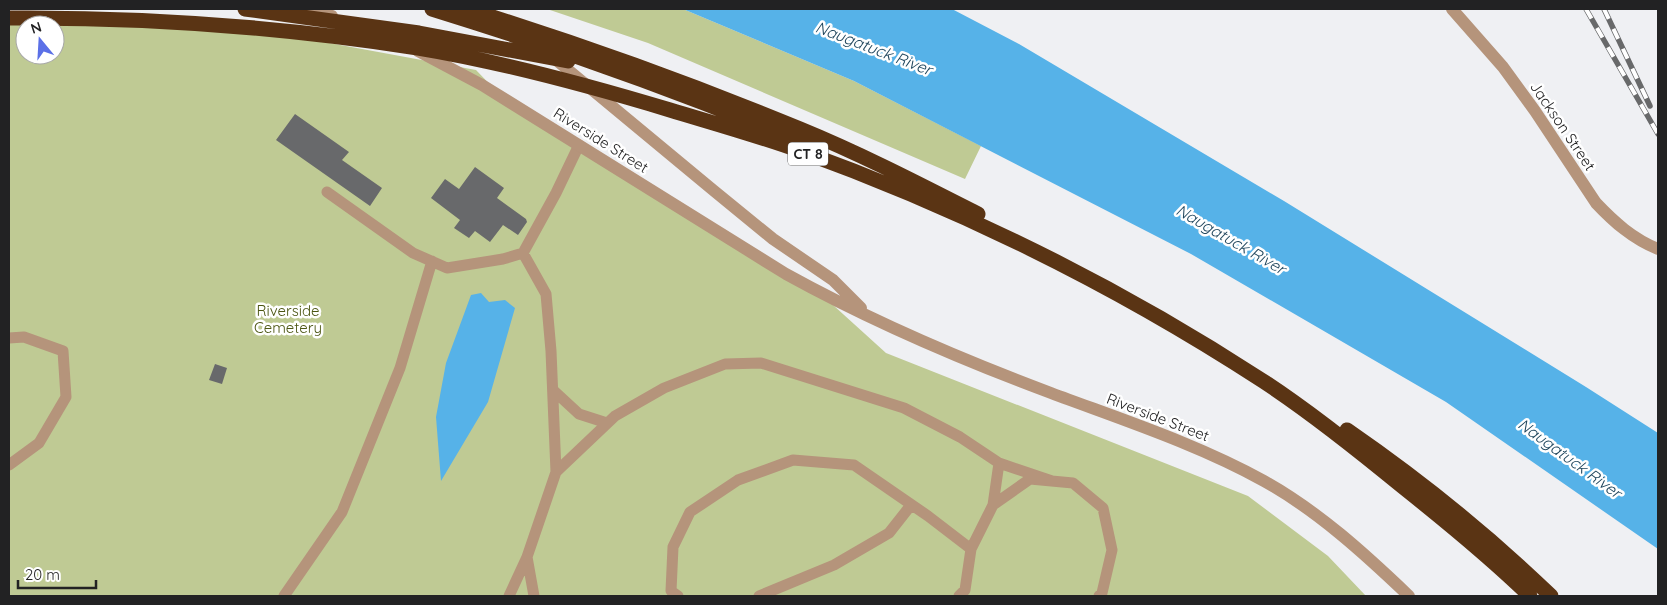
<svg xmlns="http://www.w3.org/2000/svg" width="1667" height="605" font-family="Quicksand,sans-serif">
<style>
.green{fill:#bfca94;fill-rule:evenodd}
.water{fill:#56b2e8}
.building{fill:#68696b}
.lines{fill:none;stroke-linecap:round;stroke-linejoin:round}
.service{stroke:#b5947b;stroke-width:11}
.minor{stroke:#b5947b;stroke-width:12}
.tertiary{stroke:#b5947b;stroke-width:12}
.motorway{stroke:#5a3414;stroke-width:15}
.rail-casing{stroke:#68696a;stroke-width:5.5}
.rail{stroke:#fff;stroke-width:4;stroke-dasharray:11;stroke-linecap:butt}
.labels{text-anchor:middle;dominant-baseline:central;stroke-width:5;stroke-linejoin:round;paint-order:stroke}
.shield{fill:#fff;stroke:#646465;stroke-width:1}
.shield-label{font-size:14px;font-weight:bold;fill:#222223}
.street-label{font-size:15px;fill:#222223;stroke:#fff}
.park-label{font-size:15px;fill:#4c5613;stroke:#fff}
.water-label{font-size:16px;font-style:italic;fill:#20465d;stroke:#fff}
</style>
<rect width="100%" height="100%" fill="#eff0f3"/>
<path class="green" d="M547,9H683L854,81L981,146L965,179L648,43Z
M9,18L133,19L324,42L476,70L503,98L822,295L886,353L1248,496L1328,556L1366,596H9ZM25,25H55V55H25Z"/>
<path class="water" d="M683,9H952L1019,44L1284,201L1586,387L1658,433V549L1446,402L1191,254L854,81Z
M481,293L489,302L505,300L515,308L488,402L441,481L436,417L446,363L471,295Z"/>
<path class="building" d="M295,114L349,152L342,160L382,188L370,206L276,140Z
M475,167L504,188L497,198L526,219L527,222L518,235L503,225L490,242L475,231L469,238L454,228L460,220L431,198L445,179L459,189Z
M215,364L227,368L222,384L209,380Z"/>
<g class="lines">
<path class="service" d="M327,192L413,253L447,268L503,259L523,253L556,193L579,145
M9,338L24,337L63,351L66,397L39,443L9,465
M553,390L579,414L607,423
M556,472L615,416L664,388L725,364L761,363L904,408L960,437L999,463L1052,481
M993,505L999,463
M971,549L993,505L1030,479L1073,483L1103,508L1112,550L1102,593L1099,596
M527,557L534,596
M284,596L342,512L400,368L432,261
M509,596L527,557L556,472L551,351L546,294L523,253
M678,596L671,591L673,547L690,512L738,480L793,460L854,465L928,516L971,549L965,590L959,596
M759,596L834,565L889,533L911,505"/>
<path class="minor" d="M1452,9L1503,67L1535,111L1596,203C1614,222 1633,239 1658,249"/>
<path class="tertiary" d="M309,9L332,16
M418,51L482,85L786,274C871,321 960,359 1051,393C1123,420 1197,444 1264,481C1318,511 1365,554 1409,596
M555,59L713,190L773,239L833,280L861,308"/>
<path class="motorway" d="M245,9L419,33L568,61
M432,9C558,48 682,92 804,143
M467,9C580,44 691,84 800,129C861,154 919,184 978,214
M9,18C146,17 283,27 418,48C503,62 587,85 670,110C713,123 756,135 798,150C961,209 1117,286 1263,381C1312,413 1358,450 1403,487C1447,522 1490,557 1530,596
M1347,430C1418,479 1489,536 1551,596"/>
<defs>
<path id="rail" d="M1586,9L1658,134
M1604,9L1650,106"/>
</defs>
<use href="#rail" class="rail-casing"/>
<use href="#rail" class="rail"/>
</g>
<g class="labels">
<rect class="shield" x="788" y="142.5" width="40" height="23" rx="4"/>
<g class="shield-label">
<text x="808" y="154">CT 8</text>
</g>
<g class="street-label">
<text transform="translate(1563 126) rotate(56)">Jackson Street</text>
<text transform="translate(601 140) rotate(32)">Riverside Street</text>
<text transform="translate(1158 417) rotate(21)">Riverside Street</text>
</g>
<g class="park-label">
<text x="288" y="310">Riverside<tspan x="288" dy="17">Cemetery</tspan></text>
</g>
<g class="water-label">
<text transform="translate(874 48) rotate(21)">Naugatuck River</text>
<text transform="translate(1231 239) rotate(30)">Naugatuck River</text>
<text transform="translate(1570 458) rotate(36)">Naugatuck River</text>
</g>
</g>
<rect width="1667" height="605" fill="none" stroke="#222223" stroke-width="20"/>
<g transform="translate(40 40) rotate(342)"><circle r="24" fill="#ffffff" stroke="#a7a7a7"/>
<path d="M0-4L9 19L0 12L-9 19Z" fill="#5b70e7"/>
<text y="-8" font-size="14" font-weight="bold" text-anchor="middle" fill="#222223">N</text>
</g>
<path d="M18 580v8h78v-8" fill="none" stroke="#222223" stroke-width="2.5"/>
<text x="25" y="580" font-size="15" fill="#222223" stroke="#ffffff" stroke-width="4" paint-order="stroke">20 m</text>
</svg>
